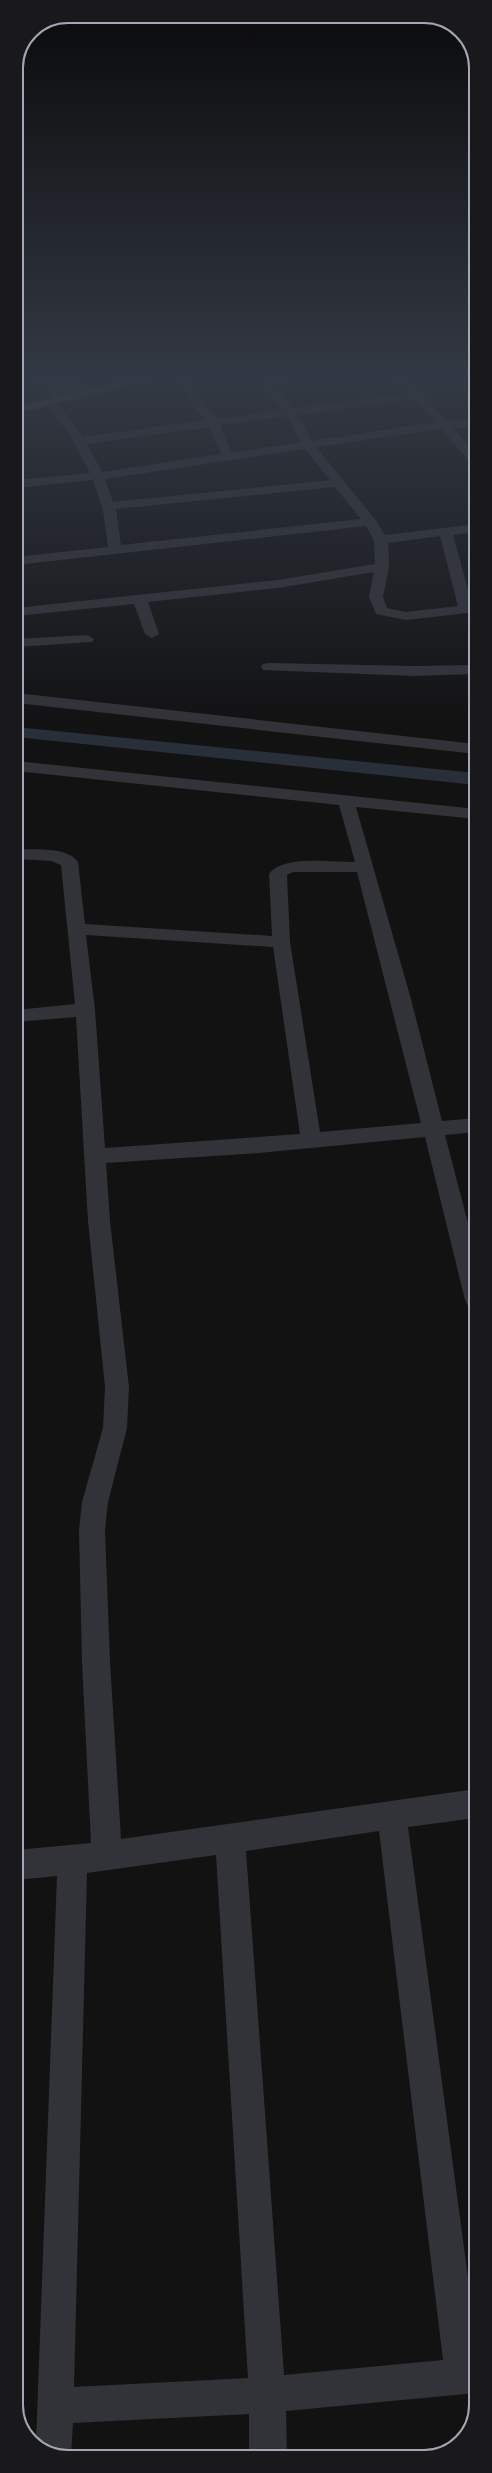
<svg xmlns="http://www.w3.org/2000/svg" width="492" height="2473" font-family="'Nunito Sans',sans-serif">
<style>
.lines{fill:none;stroke-linecap:round;stroke-linejoin:round}
.canal{fill:#272f38;fill-rule:evenodd}
.building{fill:#3c3c41;stroke:#2c2c30}
.street{fill:#323339;fill-rule:evenodd}
.primary{fill:#4e4f58;fill-rule:evenodd}
.rim{fill:none;stroke:#a2a6b5;stroke-width:2}
</style>
<rect width="100%" height="100%" fill="#121213"/>
<g class="lines">
<path class="canal" d="M16,727L476,773V785L16,737Z"/>
</g>
<path class="building" d="M35,378H74L90,389L53,398Z"/>
<g class="lines">
<path class="street" d="M172,378H183L217,419L283,410L262,385L275,378H292L275,386L294,408L408,393L393,378H405L422,393L447,421L476,419V427L453,428L476,453V465L472,464L441,429L316,447L375,519L385,535L476,524V532L453,535L472,604H476V612L406,620L376,614L369,597L374,572L278,588L148,602L159,634L152,638L145,634L134,604L16,616V608L278,580L375,564L374,540L366,526L16,565V557L108,547L103,510L93,480L16,488V480L90,473L72,438L46,403L48,401H56L83,437L205,420ZM415,399L436,422L312,441L298,415ZM287,416L301,442L232,453L220,425ZM209,427L221,454L102,472L87,444ZM305,449L330,480L113,502L105,479ZM335,487L361,519L121,545L116,509ZM440,536L458,606L406,612L387,608L383,597L389,567L388,543Z
M87,635L94,639L92,642L16,647V639Z
M268,663L414,666L476,665V674L414,676L263,670L261,667L263,664Z
M16,693L476,744V754L16,703Z
M16,761L476,809V819L356,807L411,999L442,1121L476,1118V1132L445,1135L476,1254V1309L468,1306L465,1300L425,1137L259,1153L106,1163L110,1221L129,1387L127,1428L108,1502L105,1530L110,1662L121,1839L476,1789V1818L408,1827L476,2338V2393L286,2411L287,2457H249V2414L73,2423L71,2457H61L36,2444L57,1876L16,1880V1850L91,1843L82,1662L79,1530L82,1502L103,1428L105,1387L88,1221L76,1017L16,1022V1010L75,1004L61,865L51,861L16,859V849C33,850 67,846 78,862L85,924L272,936L269,874C282,855 332,862 355,862L339,805L16,771ZM293,872H357L421,1123L320,1132L290,942L287,875ZM86,935L273,947L300,1134L105,1148L95,1010ZM379,1831L443,2360L284,2375L246,1851ZM216,1855L248,2378L74,2387L87,1873Z"/>
<path class="primary" d="M139,378H161L16,414V406Z"/>
</g>
<linearGradient id="sky" x2="0" y2="1"><stop stop-color="#0a0a0a"/><stop offset="0.52" stop-color="#333944"/><stop offset="1" stop-color="#333944" stop-opacity="0"/></linearGradient>
<rect width="492" height="725" fill="url(#sky)"/>
<path d="M0 0H492V2473H0ZM68 23H424A45 45 0 0 1 469 68V2405A45 45 0 0 1 424 2450H68A45 45 0 0 1 23 2405V68A45 45 0 0 1 68 23Z" fill="#19191b" fill-rule="evenodd"/>
<path class="rim" d="M68 23H424A45 45 0 0 1 469 68V2405A45 45 0 0 1 424 2450H68A45 45 0 0 1 23 2405V68A45 45 0 0 1 68 23Z"/>
</svg>
